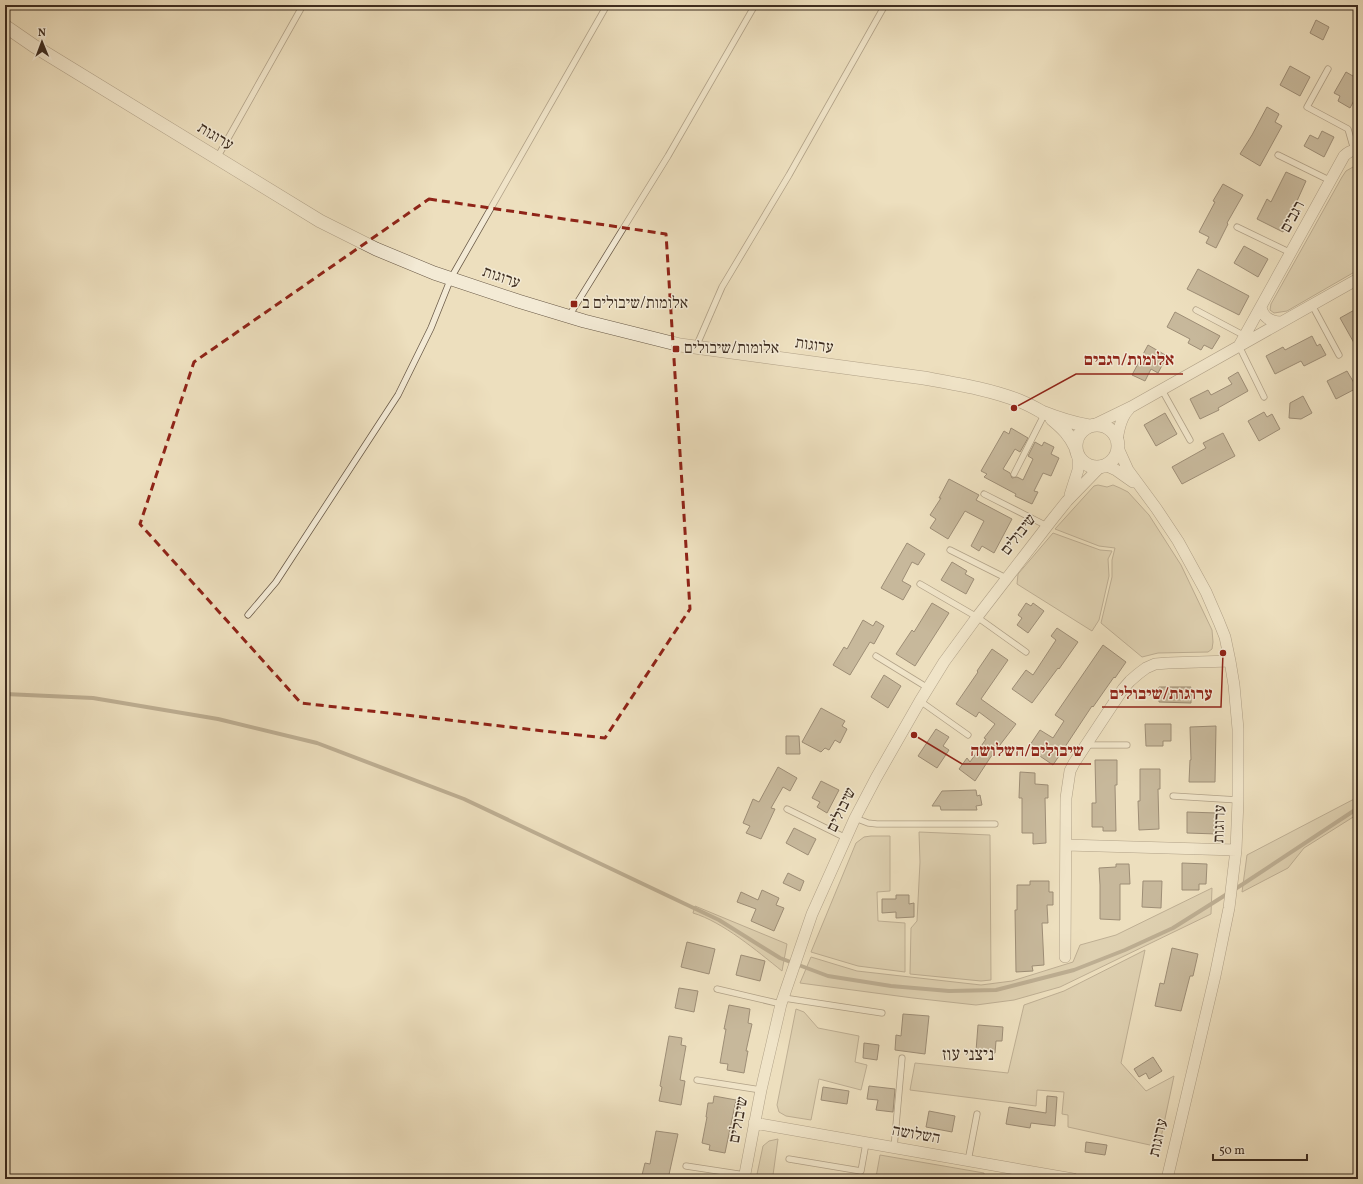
<svg xmlns="http://www.w3.org/2000/svg" width="1363" height="1184" font-family="Vollkorn,'Frank Ruhl Libre',serif">
<style>
.green{fill:#cfc1a3;stroke:#867661}
.lines{fill:none;stroke-linecap:round;stroke-linejoin:round}
.stream{stroke:#83735e;stroke-width:4}
.building{fill:#998972;stroke:#3d2c1f}
.service-casing{stroke:#695947;stroke-width:7}
.minor-casing{stroke:#695947;stroke-width:12}
.tertiary-casing{stroke:#695947;stroke-width:14}
.service{stroke:#f3ead5;stroke-width:5.5}
.minor{stroke:#f3ead5;stroke-width:11}
.tertiary{stroke:#f3ead5;stroke-width:13}
.marked{fill:none;stroke:#8f2418;stroke-width:3;stroke-dasharray:8 5;stroke-linejoin:round}
.poi-dot{fill:#8f2418;stroke:#f3ead5;stroke-width:1.5}
.labels{text-anchor:middle;dominant-baseline:central;stroke-width:3;stroke-linejoin:round;paint-order:stroke}
.street-label{font-size:16px;fill:#3d2c1f;stroke:#f3ead5}
.poi-label{font-size:16px;fill:#3d2c1f;stroke:#f3ead5;text-anchor:start}
.quarter-label{font-size:18px;fill:#3d2c1f;stroke:#f3ead5}
.leader{fill:none;stroke:#8f2418;stroke-width:1.5}
.callout-dot{fill:#8f2418;stroke:#f3ead5;stroke-width:1.5}
.callout-label{font-size:17px;text-anchor:middle;font-weight:bold;fill:#8f2418;stroke:#f3ead5;stroke-width:3;stroke-linejoin:round;paint-order:stroke}
</style>
<rect width="100%" height="100%" fill="#eddfbe"/>
<filter id="stains"><feTurbulence type="fractalNoise" baseFrequency=".005" numOctaves="4"/><feColorMatrix values="0 0 0 0 .2 0 0 0 0 .09 0 0 0 0 .02 0 0 0 .5 -.17"/></filter>
<radialGradient id="worn" r=".72"><stop offset=".6" stop-color="#630" stop-opacity="0"/><stop offset="1" stop-color="#630" stop-opacity=".3"/></radialGradient>
<path class="green" d="M1353,167L1358,168V270L1287,311L1274,313L1270,310L1271,304L1342,177L1346,171Z
M1098,485L1107,487L1113,485L1120,488L1128,492L1149,515L1181,565L1212,630L1213,642L1212,649L1208,652L1158,653L1142,657L1101,623L1112,577V560L1115,548L1099,546L1055,529L1094,486Z
M1053,533L1100,550L1112,551L1108,559L1109,576L1099,620L1092,631L1017,584L1018,574Z
M1358,797V814L1304,848L1288,868L1242,892L1247,855Z
M919,832L990,835L991,980L981,981L910,974L911,928L917,921L920,862Z
M871,836H890V891L877,892L878,921L905,923V972L858,966L811,952L856,843L864,837Z
M1212,888L1211,914L1060,987L1014,1000L976,1005L913,998L800,983L811,957L857,971L981,985L1012,981L1073,962L1080,945L1116,935Z
M695,906L787,944L782,971C757,951 723,922 693,913Z
M1145,950L1121,1063L1146,1091L1174,1076L1159,1147L1068,1127V1115L1062,1114L1064,1092L1037,1090L1036,1106L910,1090L915,1063L1008,1073L1024,1005L1064,991Z
M796,1009L804,1012L818,1028L859,1036L855,1062L867,1065L861,1090L819,1079L811,1120L786,1116L779,1112L777,1105Z
M778,1139L773,1175L781,1176V1179H756L763,1146L769,1141Z
M880,1155L984,1173L985,1179H890L876,1177Z"/>
<g class="lines">
<path class="stream" d="M5,694L93,698L218,719L317,743L464,799L719,920L780,958L828,976L891,986L949,991L996,990L1074,970L1125,950L1173,928L1243,884L1358,808"/>
</g>
<path class="building" d="M1316,20L1329,27L1323,40L1310,33Z
M1290,66L1310,77L1300,96L1280,85Z
M1346,72L1358,79V93L1350,108L1338,101L1340,96L1334,93Z
M1267,107L1279,114L1275,122L1282,126L1260,166L1240,154L1252,135Z
M1322,131L1334,137L1324,157L1304,146L1310,135L1318,139Z
M1286,172L1306,181L1283,232L1257,219L1267,199L1271,202Z
M1223,184L1243,195L1227,223L1228,224L1216,248L1206,243L1209,237L1199,232L1215,202L1213,201Z
M1244,246L1268,259L1258,277L1234,263Z
M1198,269L1249,296L1239,315L1187,289Z
M1358,308V350L1340,318Z
M1175,312L1220,336L1212,349L1204,345L1201,350L1188,343L1190,339L1167,327Z
M1312,336L1317,346L1320,344L1326,355L1304,366L1301,361L1275,374L1266,356L1283,347L1285,350Z
M1148,345L1167,356L1158,373L1151,369L1145,381L1132,375Z
M1347,371L1357,388L1336,399L1327,381Z
M1238,372L1248,391L1218,408L1219,410L1200,419L1190,399L1208,390L1211,395L1232,384L1228,378Z
M1303,396L1312,413L1301,419L1289,418L1290,403Z
M1264,412L1267,417L1272,414L1280,429L1259,441L1248,421Z
M1165,413L1177,434L1156,446L1144,425Z
M1011,428L1028,438L1020,452L1015,449L1003,469L1010,473L1012,478L1017,477L1023,480L1033,459L1028,456L1035,442L1042,446L1044,442L1054,447L1051,454L1059,458L1051,476L1043,473L1034,491L1038,492L1032,504L1015,496L1016,494L984,477L987,474L981,471L1004,431L1009,434Z
M1223,433L1235,456L1182,484L1172,467L1206,448L1203,443Z
M949,479L979,495L976,500L1012,519L994,553L982,546L979,551L971,546L984,521L965,511L948,539L930,528L936,519L930,515L941,498H939Z
M907,543L925,554L918,565L912,562L902,581L911,586L903,600L881,588Z
M952,562L967,571L965,574L974,579L966,594L941,580Z
M932,603L949,613L915,666L896,654L912,630L914,632Z
M1026,603L1031,606L1033,603L1044,611L1028,633L1017,625L1022,618L1018,615Z
M863,620L873,626L876,621L884,626L874,644L870,642L850,675L833,665L844,647L847,649Z
M1057,628L1078,642L1059,669L1058,668L1032,703L1012,689L1026,670L1033,675L1056,640L1051,636Z
M1103,645L1126,662L1115,678L1114,677L1093,707L1092,706L1053,765L1028,748L1040,730L1053,738L1064,721L1055,715Z
M992,649L1008,660L981,699L1016,724L990,758L975,781L959,769L967,758L970,762L986,739L984,738L995,724L979,712L976,717L956,704L978,672L977,671Z
M884,675L901,686L888,708L871,697Z
M1159,687H1191V703L1159,702Z
M821,708L845,721L842,726L847,729L840,743L835,740L829,750L825,748L821,752L802,742Z
M1145,724H1171V741H1163V746H1146Z
M1216,726L1215,782H1189L1190,760H1191L1190,727Z
M936,729L949,737L943,746L949,750L937,768L918,756Z
M786,736H799L800,754H786Z
M1095,760H1117V785H1115L1116,831H1103V827H1092V803H1096Z
M778,767L797,778L790,791L783,787L771,808L775,809L761,839L746,833L750,826L743,823L753,799L759,802Z
M1140,769H1160V789H1158L1159,829L1139,830L1138,801H1140Z
M1020,772L1035,773V784L1048,785V798H1045L1046,843L1033,844V833H1022V798H1019Z
M821,781L839,790L827,813L817,807L820,802L812,798Z
M976,790L977,796L980,795L982,805L976,806L977,810H941L940,806H932L942,791Z
M1187,812L1217,813V834L1187,833Z
M794,828L816,839L808,855L786,843Z
M1182,863L1207,864L1206,884H1199V890H1182Z
M1116,864H1129L1130,884H1120V920L1100,919V885L1099,868L1116,867Z
M788,873L804,881L800,891L783,883Z
M1030,881H1049V892H1053V905H1047L1048,923H1042L1044,965L1032,966L1033,971L1016,972L1015,910H1017V885H1030Z
M1143,881H1162L1161,908L1142,907Z
M762,890L779,898L776,905L784,908L774,931L751,921L756,909L737,902L741,892L758,900Z
M896,895H909V904L914,903V917L896,918V912L882,913V899H896Z
M687,942L715,949L709,974L681,967Z
M1172,948L1198,954L1193,976H1190L1181,1011L1155,1006L1160,983L1164,984Z
M741,955L765,961L760,981L736,975Z
M679,988L698,991L694,1012L675,1008Z
M729,1005L750,1009L748,1023L752,1024L746,1051H748L744,1073L727,1070L728,1064L720,1063L726,1029H724Z
M903,1014L929,1016L925,1054L895,1050L896,1035L901,1036Z
M978,1025L1003,1027L1002,1041H996L995,1053L976,1051Z
M669,1036L682,1038L681,1045L686,1046L680,1080L685,1081L681,1105L659,1101L662,1087L660,1086Z
M864,1043L879,1045L877,1060L863,1058Z
M1153,1057L1162,1071L1149,1079L1146,1073L1139,1077L1134,1069Z
M869,1086L895,1089L893,1112L876,1110L878,1100L867,1099Z
M823,1087L849,1091L847,1104L821,1100Z
M714,1096L736,1100L725,1153L709,1150L710,1145L702,1143L707,1117H706L708,1103H713Z
M1047,1096L1057,1097L1055,1126L1031,1123L1030,1128L1006,1124L1009,1107L1046,1113Z
M929,1111L955,1116L952,1132L926,1127Z
M656,1131L678,1134L668,1179H641L645,1163L650,1164Z
M1086,1142L1107,1145L1105,1155L1085,1152Z"/>
<g class="lines">
<defs>
<path id="service" d="M1328,69L1307,107L1348,129L1354,150
M1278,155L1331,181
M217,158L303,5
M1237,227L1291,253
M1312,305L1339,355
M1196,310L1245,336
M569,316L668,156L755,5
M1239,346L1264,397
M696,347L722,287L789,175L885,5
M1162,390L1190,440
M1014,474L1045,413
M984,494L1047,526
M950,550L1006,578
M920,584L977,617L1026,652
M248,615L276,582L398,395L431,328L451,278L607,5
M876,656L928,688
M920,701L968,735
M1086,745H1127
M1173,796L1238,800
M787,809L846,838
M855,818L868,823L877,824H995
M717,989L781,1004
M784,998L882,1013
M697,1080L761,1090
M894,1148L902,1058
M789,1159L861,1171L866,1143
M968,1161L977,1114
M686,1166L745,1175"/>
<path id="minor" d="M1261,307C1263,318 1271,322 1281,322
M1239,346L1344,156C1348,152 1352,149 1358,151
M1094,425L1131,407L1358,279
M1117,440C1119,429 1121,417 1129,409
M1118,448L1128,470L1156,508L1178,541L1206,592L1219,622L1225,637L1230,661L1234,685L1238,729V800L1236,850L1229,908L1215,976L1167,1179
M1105,465L1116,470L1133,482
M1070,495L1078,470V455
M1066,845L1236,850
M1065,957L1066,798L1070,771L1074,763L1123,689L1130,681L1138,674L1146,668L1155,664L1168,663L1230,661
M754,1123L1073,1179
M744,1179L761,1090L781,1004L812,914L855,818L876,778L920,701L944,662L977,617L1051,521L1067,501L1101,466"/>
<path id="tertiary" d="M5,26L34,46L320,221L376,249L434,273L518,301L584,321L680,345L924,378C957,384 989,389 1020,401C1028,404 1035,408 1042,412C1057,418 1073,423 1089,426
M1052,419C1063,428 1070,435 1076,448
M1076 446a21 21 0 1 1 42 0a21 21 0 1 1-42 0Z"/>
</defs>
<use href="#service" class="service-casing"/>
<use href="#minor" class="minor-casing"/>
<use href="#tertiary" class="tertiary-casing"/>
<use href="#service" class="service"/>
<use href="#minor" class="minor"/>
<use href="#tertiary" class="tertiary"/>
</g>
<path d="M0 0H1363V1184H0ZM429,199L666,234L690,609L605,738L301,703L140,524L194,362Z" fill="#eddfbe" fill-opacity=".55" fill-rule="evenodd"/>
<path class="marked" d="M429,199L666,234L690,609L605,738L301,703L140,524L194,362Z"/>
<g class="poi-dot">
<rect x="570" y="300" width="8" height="8" rx="2"/>
<rect x="672" y="345" width="8" height="8" rx="2"/>
</g>
<g class="labels">
<g class="street-label">
<text transform="translate(215 137) rotate(31)">ערוגות</text>
<text transform="translate(1293 217) rotate(-61)">רגבים</text>
<text transform="translate(501 278) rotate(19)">ערוגות</text>
<text transform="translate(814 346) rotate(8)">ערוגות</text>
<text transform="translate(1019 535) rotate(-52)">שיבולים</text>
<text transform="translate(842 810) rotate(-64)">שיבולים</text>
<text transform="translate(1220 824) rotate(-88)">ערוגות</text>
<text transform="translate(739 1120) rotate(-79)">שיבולים</text>
<text transform="translate(916 1135) rotate(10)">השלושה</text>
<text transform="translate(1159 1138) rotate(-77)">ערוגות</text>
</g>
<g class="poi-label">
<text x="582" y="304">אלומות/שיבולים ב</text>
<text x="684" y="349">אלומות/שיבולים</text>
</g>
<g class="quarter-label">
<text x="968" y="1055">ניצני עוז</text>
</g>
</g>
<path class="leader" d="M1014 408L1076 374H1183M1223 653L1221 707H1102M914 735L962 764H1091"/>
<g class="callout-dot">
<circle cx="1014" cy="408" r="4"/>
<circle cx="1223" cy="653" r="4"/>
<circle cx="914" cy="735" r="4"/>
</g>
<g class="callout-label">
<text x="1129" y="365">אלומות/רגבים</text>
<text x="1161" y="699">ערוגות/שיבולים</text>
<text x="1027" y="756">שיבולים/השלושה</text>
</g>
<rect width="1363" height="1184" fill="none" stroke="#eddfbe" stroke-width="20"/>
<rect x="6" y="6" width="1351" height="1172" fill="none" stroke="#3d2c1f" stroke-width="2"/>
<rect x="10" y="10" width="1343" height="1164" fill="none" stroke="#3d2c1f"/>
<g transform="translate(42 42) rotate(359)" stroke="#f3ead5" stroke-width="3" paint-order="stroke">
<path d="M0-3L7 15L0 10L-7 15Z" fill="#3d2c1f"/>
<text y="-6" font-size="11" font-weight="bold" text-anchor="middle" fill="#3d2c1f">N</text>
</g>
<path d="M1213 1154v6h94v-6" fill="none" stroke="#3d2c1f" stroke-width="2"/>
<text x="1219" y="1154" font-size="12" fill="#3d2c1f" stroke="#f3ead5" stroke-width="3" paint-order="stroke">50 m</text>
<rect width="100%" height="100%" filter="url(#stains)"/>
<rect width="100%" height="100%" fill="url(#worn)"/>
</svg>
